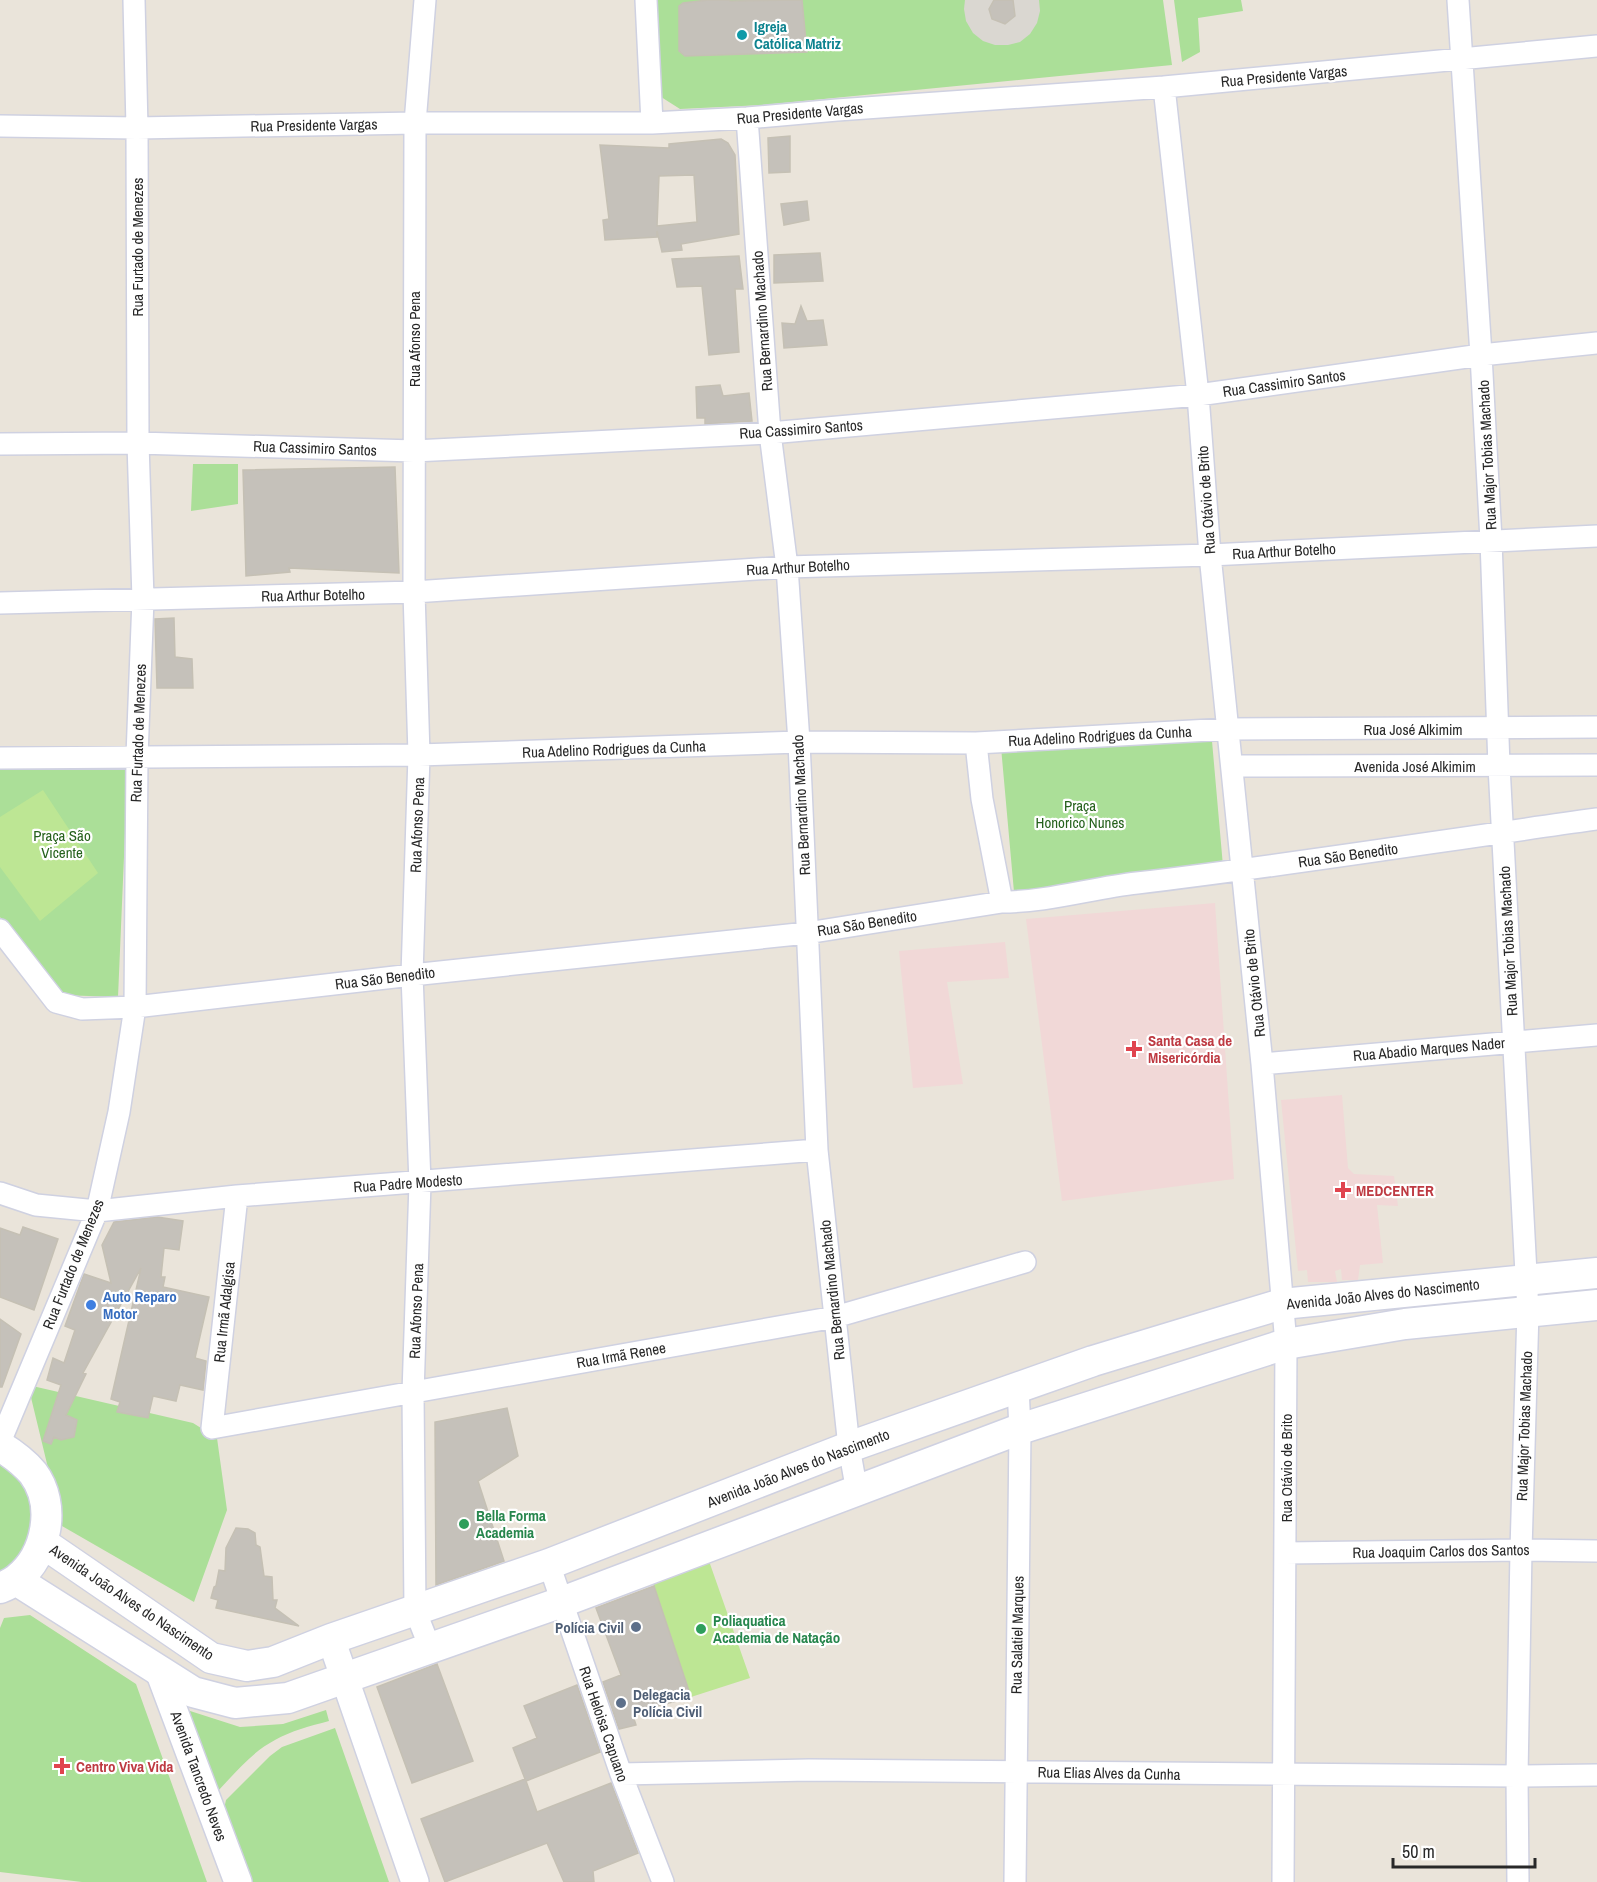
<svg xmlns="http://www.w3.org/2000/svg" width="1597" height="1882" font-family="'Archivo Narrow',sans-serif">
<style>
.medical{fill:#f1d8d7}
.green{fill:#abdf98}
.pitch{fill:#bde694}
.plaza{fill:#dad7d1}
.building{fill:#c5c1ba;stroke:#c5c0b4;stroke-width:1.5;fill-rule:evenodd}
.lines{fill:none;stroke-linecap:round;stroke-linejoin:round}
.minor-casing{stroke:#cfd1e1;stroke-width:24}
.tertiary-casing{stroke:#cfd1e1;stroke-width:30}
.secondary-casing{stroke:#cfd1e1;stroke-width:33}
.minor{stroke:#fff;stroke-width:21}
.tertiary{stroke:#fff;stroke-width:27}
.secondary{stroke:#fff;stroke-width:30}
.culture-dot{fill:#0f9aa8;stroke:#fff;stroke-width:2}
.health-dot{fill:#e0444e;stroke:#fff;stroke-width:2}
.shop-dot{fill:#3f7fe0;stroke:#fff;stroke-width:2}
.leisure-dot{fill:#2e9e5b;stroke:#fff;stroke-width:2}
.service-dot{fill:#5c6f8a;stroke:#fff;stroke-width:2}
.labels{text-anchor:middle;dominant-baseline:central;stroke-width:4.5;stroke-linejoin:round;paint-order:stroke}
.culture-label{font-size:15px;font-weight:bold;fill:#0d838f;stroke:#fff;text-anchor:start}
.street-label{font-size:15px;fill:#282828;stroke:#fff}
.park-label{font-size:15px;fill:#25611c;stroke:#fff}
.health-label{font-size:15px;font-weight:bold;fill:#be3a42;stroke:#fff;text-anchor:start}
.shop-label{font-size:15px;font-weight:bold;fill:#366cbe;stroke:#fff;text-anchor:start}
.leisure-label{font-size:15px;font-weight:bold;fill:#27864d;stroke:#fff;text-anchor:start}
.service-label{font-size:15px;font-weight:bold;fill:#4e5e75;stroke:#fff;text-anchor:end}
</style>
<rect width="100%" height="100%" fill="#eae4da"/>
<path class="medical" d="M1215,903L1234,1179L1062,1201L1026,919Z
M1005,942L1009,978L947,982L963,1084L913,1088L899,951Z
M1342,1095L1348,1168L1354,1174L1394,1176L1398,1206L1377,1205L1383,1263L1360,1265L1358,1280H1342L1341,1269L1335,1271L1337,1282H1308L1307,1270L1298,1271L1281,1100Z"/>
<path class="green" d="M656,0H1163L1172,65L762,105L680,109L658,95Z
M1174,0H1241L1243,11L1198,18L1200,52L1182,62Z
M193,464H238V504L191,511Z
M1212,741L1223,866L1014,892L1001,747Z
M128,763L118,997L60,995L0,917V770Z
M28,1385L193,1423L217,1438L227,1510L194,1602L62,1526Z
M0,1459L9,1464L32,1499L30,1542L18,1561L0,1575Z
M30,1615L136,1684L207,1882H82L0,1872V1628L4,1618Z
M187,1710L240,1727L283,1724L326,1710L329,1721C310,1726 291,1731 275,1740C252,1752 235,1773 218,1791Z
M335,1728L389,1882H252L224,1809L226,1800L270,1756L282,1747Z"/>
<path class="pitch" d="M43,790L98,873L40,921L0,867V817Z
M709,1561L750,1678L691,1697L652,1580Z"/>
<path class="plaza" d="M965,0H1039L1040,11L1037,23L1030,34L1020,42L1008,45H995L983,41L973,33L966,21L964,9Z"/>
<path class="building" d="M708,0H729L730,1L802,0L807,52L685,56L679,51V6L683,3Z
M994,0H1013L1015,16L1005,24L992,19L989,9Z
M790,136V172L769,173L768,138Z
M721,139L728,143L735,155L739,234L681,244L682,250L662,252L657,231V237L605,240L603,220L609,219L600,145L669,148V144ZM694,175L697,222L657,226L659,176Z
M807,201L809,220L784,225L781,204Z
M820,253L823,281L774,283V255Z
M739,256L743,289H735L739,352L709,355L702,286L677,287L672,259Z
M801,306L807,321L823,320L827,345L784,348L782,323L795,324Z
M720,385L723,396L749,393L752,421L705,424V418H697L696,387Z
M395,467L399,573L289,568L290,572L246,576L243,470Z
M174,618L175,657L192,659L193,688H157L155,619Z
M157,1217L183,1221L179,1250L164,1248L161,1277H165L163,1287L209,1297L195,1358L206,1361L203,1390L180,1385L176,1401L153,1396L148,1418L117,1412L120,1402L111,1399L141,1268L83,1373L86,1374L66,1415L77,1420L74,1437L61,1440L54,1437L51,1444L43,1441L61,1385L47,1380L53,1358L64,1363L75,1330L65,1326L84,1274L111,1283L102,1245L114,1222Z
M23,1227L58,1239L34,1310L0,1297V1228L20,1235Z
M0,1319L21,1334L2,1387H0Z
M507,1408L518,1456L478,1481L504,1561L436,1585L435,1422Z
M236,1528L248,1529L255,1533L256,1545L260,1547L264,1576L272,1577L273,1600H277L275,1608L299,1626L216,1608L218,1600L211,1598L214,1587L216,1586L219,1570L225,1571L226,1548Z
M654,1586L691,1697L632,1713L636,1725L619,1729L603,1682L621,1675L596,1608Z
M437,1664L473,1761L412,1783L377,1687Z
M577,1685L600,1752L526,1781L537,1812L611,1783L638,1853L593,1871L594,1882H564L547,1843L445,1882L421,1819L525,1779L513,1748L537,1738L524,1706Z"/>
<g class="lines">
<defs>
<path id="minor" d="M425,0L415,123L414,592L419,755L412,975L420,1183L413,1393L415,1610L430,1648
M646,0L652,123
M1458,0L1481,355L1491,540L1499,766L1528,1311L1521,1550L1517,1776L1518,1882
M1164,87L1198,395L1210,555L1262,1064L1286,1344L1283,1882
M747,118L770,433L787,567L799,742L817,1150L849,1447L857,1492
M0,126L137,128L415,123H652L747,118L837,110L1164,87L1597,46
M0,444L138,443L414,451L770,433L1198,395L1481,355L1597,343
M0,603L414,592L787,567L1210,555L1597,536
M976,743L982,799L1002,902
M0,758L419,755L799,742L976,743L1228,729L1597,727
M1233,766L1597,765
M0,930L56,1002L82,1009L135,1007L412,975L807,933L1002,902C1047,902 1092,888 1137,883C1291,865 1444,840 1597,819
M1262,1064L1597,1035
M0,1193L36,1205L97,1211L237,1196L817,1150
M237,1196L212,1428L835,1317L1025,1262
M0,1442L97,1211L119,1112L135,1007L137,756L143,599L138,443L137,128L134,0
M1285,1553L1521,1550L1597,1551
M549,1564L621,1774L663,1882
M621,1774L809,1770L1517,1776L1597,1775
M1015,1882L1020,1429L1018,1388"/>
<path id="tertiary" d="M331,1639L415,1882
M159,1671L238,1882"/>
<path id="secondary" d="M0,1446C13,1454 23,1461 33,1473C57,1505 47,1555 17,1579C12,1583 5,1586 0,1588
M43,1543L211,1658L247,1666L273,1662L331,1639L549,1564L849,1447L1093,1361L1205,1327L1282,1304L1597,1273
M16,1580L193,1692L235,1703L288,1698L562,1602L1020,1429L1286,1344L1405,1324L1597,1305"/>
</defs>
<use href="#minor" class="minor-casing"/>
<use href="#tertiary" class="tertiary-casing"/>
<use href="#secondary" class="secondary-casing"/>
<use href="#minor" class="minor"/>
<use href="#tertiary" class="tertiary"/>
<use href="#secondary" class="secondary"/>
</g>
<circle class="culture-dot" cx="742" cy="35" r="6"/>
<g class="health-dot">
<path d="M1131 1040h6v6h6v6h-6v6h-6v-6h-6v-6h6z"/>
<path d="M1340 1181h6v6h6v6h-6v6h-6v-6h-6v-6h6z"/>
<path d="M59 1757h6v6h6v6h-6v6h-6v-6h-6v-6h6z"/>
</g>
<circle class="shop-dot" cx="91" cy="1305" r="6"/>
<g class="leisure-dot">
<circle cx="464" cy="1524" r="6"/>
<circle cx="701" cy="1629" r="6"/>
</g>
<g class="service-dot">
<circle cx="636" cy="1627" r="6"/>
<circle cx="621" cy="1703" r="6"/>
</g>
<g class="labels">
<g class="culture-label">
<text x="754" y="26">Igreja<tspan x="754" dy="17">Católica Matriz</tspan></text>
</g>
<g class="street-label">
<text transform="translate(1284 76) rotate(-5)">Rua Presidente Vargas</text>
<text transform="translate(800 113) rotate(-5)">Rua Presidente Vargas</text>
<text transform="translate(314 125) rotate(-1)">Rua Presidente Vargas</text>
<text transform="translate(137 247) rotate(-90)">Rua Furtado de Menezes</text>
<text transform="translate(762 321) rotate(-94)">Rua Bernardino Machado</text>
<text transform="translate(414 339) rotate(-90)">Rua Afonso Pena</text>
<text transform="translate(1284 383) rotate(-8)">Rua Cassimiro Santos</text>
<text transform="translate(801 429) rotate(-4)">Rua Cassimiro Santos</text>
<text transform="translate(315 448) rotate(2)">Rua Cassimiro Santos</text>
<text transform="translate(1487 455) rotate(-93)">Rua Major Tobias Machado</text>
<text transform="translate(1206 500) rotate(-94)">Rua Otávio de Brito</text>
<text transform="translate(1284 551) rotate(-3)">Rua Arthur Botelho</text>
<text transform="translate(798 567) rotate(-3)">Rua Arthur Botelho</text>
<text transform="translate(313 595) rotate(-1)">Rua Arthur Botelho</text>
<text x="1413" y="729">Rua José Alkimim</text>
<text transform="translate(138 733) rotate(-88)">Rua Furtado de Menezes</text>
<text transform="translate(1100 736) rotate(-3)">Rua Adelino Rodrigues da Cunha</text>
<text transform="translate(614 749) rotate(-2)">Rua Adelino Rodrigues da Cunha</text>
<text x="1415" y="766">Avenida José Alkimim</text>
<text transform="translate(801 805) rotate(-93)">Rua Bernardino Machado</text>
<text transform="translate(417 825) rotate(-88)">Rua Afonso Pena</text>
<text transform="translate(1348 855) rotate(-8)">Rua São Benedito</text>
<text transform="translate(867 923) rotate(-9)">Rua São Benedito</text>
<text transform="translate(1508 941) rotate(-93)">Rua Major Tobias Machado</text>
<text transform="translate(385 978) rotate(-7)">Rua São Benedito</text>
<text transform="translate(1254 983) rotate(-96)">Rua Otávio de Brito</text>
<text transform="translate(1429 1049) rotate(-5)">Rua Abadio Marques Nader</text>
<text transform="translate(408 1183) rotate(-4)">Rua Padre Modesto</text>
<text transform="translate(73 1264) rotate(-68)">Rua Furtado de Menezes</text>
<text transform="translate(832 1290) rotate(-96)">Rua Bernardino Machado</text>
<text transform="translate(1383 1294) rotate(-6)">Avenida João Alves do Nascimento</text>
<text transform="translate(416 1311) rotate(-88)">Rua Afonso Pena</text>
<text transform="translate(224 1312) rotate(-84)">Rua Irmã Adalgisa</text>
<text transform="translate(621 1355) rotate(-10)">Rua Irmã Renee</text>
<text transform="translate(1524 1426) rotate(-88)">Rua Major Tobias Machado</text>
<text transform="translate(798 1468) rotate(-21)">Avenida João Alves do Nascimento</text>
<text transform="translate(1286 1468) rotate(-90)">Rua Otávio de Brito</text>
<text transform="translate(1441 1551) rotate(-1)">Rua Joaquim Carlos dos Santos</text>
<text transform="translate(132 1602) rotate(34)">Avenida João Alves do Nascimento</text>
<text transform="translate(1017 1635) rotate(-89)">Rua Salatiel Marques</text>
<text transform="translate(604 1724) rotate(71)">Rua Heloisa Capuano</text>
<text transform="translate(1109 1773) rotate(1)">Rua Elias Alves da Cunha</text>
<text transform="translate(199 1776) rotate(70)">Avenida Tancredo Neves</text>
</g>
<g class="park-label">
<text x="1080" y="805">Praça<tspan x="1080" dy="17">Honorico Nunes</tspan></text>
<text x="62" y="835">Praça São<tspan x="62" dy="17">Vicente</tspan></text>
</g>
<g class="health-label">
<text x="1148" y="1040">Santa Casa de<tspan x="1148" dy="17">Misericórdia</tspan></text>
<text x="1356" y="1190">MEDCENTER</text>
<text x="76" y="1766">Centro Viva Vida</text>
</g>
<g class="shop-label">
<text x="103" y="1296">Auto Reparo<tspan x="103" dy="17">Motor</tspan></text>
</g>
<g class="leisure-label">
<text x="476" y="1515">Bella Forma<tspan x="476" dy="17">Academia</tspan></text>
<text x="713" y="1620">Poliaquatica<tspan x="713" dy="17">Academia de Natação</tspan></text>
</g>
<g class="service-label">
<text x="624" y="1627">Polícia Civil</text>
<text x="633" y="1694" text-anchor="start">Delegacia<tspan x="633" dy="17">Polícia Civil</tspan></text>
</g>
</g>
<path d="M1393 1858v9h142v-9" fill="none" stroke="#282828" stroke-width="3"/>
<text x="1402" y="1858" font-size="18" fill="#282828" stroke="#ffffff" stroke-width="4.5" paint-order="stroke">50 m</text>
</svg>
